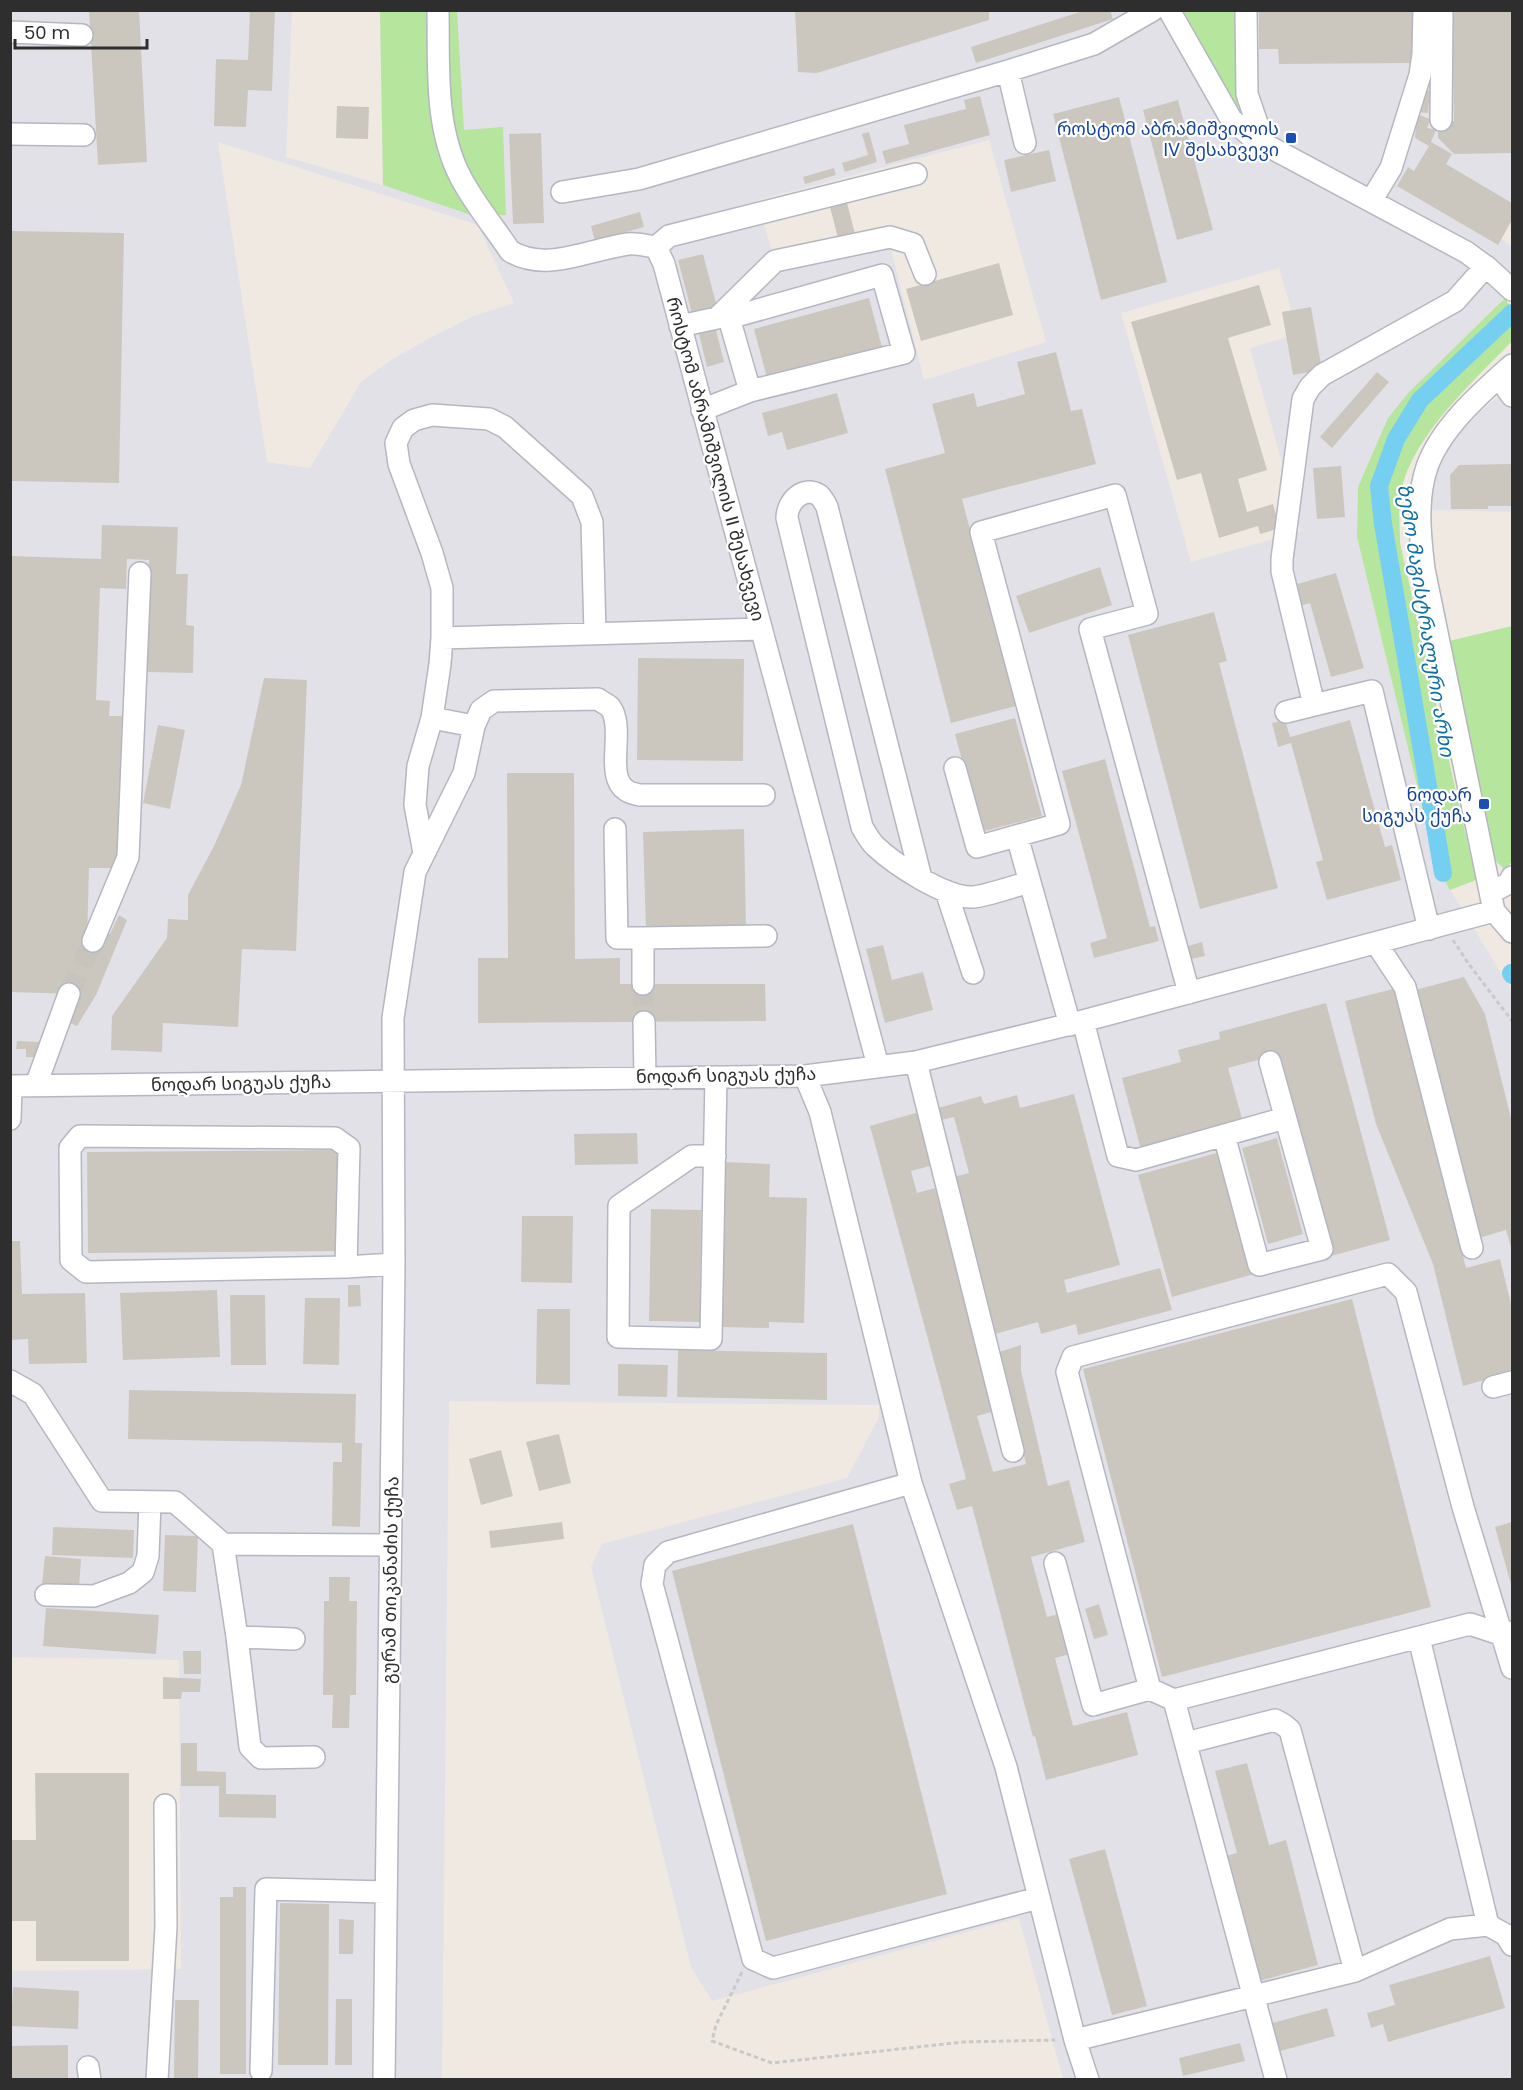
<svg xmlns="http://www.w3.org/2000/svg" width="1523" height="2090" font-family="Poppins,'Noto Sans Georgian',sans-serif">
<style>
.industrial{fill:#e3e1e8;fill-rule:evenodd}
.green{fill:#b6e59e}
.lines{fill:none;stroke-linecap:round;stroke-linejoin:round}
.canal{stroke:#75cff0;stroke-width:18}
.building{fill:#cbc7bf}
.minor-tunnel{stroke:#c8c4bd;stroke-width:21;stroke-dasharray:21 10;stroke-linecap:butt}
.minor-casing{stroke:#b4b7c1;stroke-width:24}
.path{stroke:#c9c9c9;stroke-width:3;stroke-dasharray:4.5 3;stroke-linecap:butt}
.minor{stroke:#fff;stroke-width:21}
.transit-dot{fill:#1a4fb4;stroke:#fff;stroke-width:2}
.labels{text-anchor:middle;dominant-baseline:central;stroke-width:4.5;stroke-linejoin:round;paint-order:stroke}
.transit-label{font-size:18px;fill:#164399;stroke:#fff;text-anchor:end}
.street-label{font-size:18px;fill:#2e2e2e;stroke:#fff}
.water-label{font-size:20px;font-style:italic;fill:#0d6fa3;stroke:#fff}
</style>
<rect width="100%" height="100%" fill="#efe9e1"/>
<path class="industrial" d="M11,11H292L286,157L383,185L380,11H1512V214L1501,238L1512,247V288L1492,312L1409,392L1358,487L1357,537L1437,868L1512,991V2079H1063L1019,1918L712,2001L691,1967L591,1567L602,1544L847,1478L879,1417V1405L449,1401L442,2079H11V1971L181,1969L179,1660L11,1657ZM989,140L1046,342L924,380L889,241L777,269L757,200ZM218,142L478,225L514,303L471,317L428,339L391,360L361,382L310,468L267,462ZM1279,268L1298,334L1250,348L1301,531L1191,562L1121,313Z
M1512,384V512L1425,510L1430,482L1445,449L1474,417Z"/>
<path class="green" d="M380,11H457L464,130L503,127L506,215H471L383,185Z
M1184,11H1241L1245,112L1232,101Z
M1505,298L1512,309V341C1474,381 1412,436 1401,492C1398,508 1400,527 1400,543L1476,880L1450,890L1437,868L1357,537L1358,487L1388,418L1409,392Z
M1512,626V860L1506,871L1494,859L1449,641Z"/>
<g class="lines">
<path class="canal" d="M1443,873L1383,524L1379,486L1396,439L1420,400L1512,313
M1511,973L1512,975"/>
</g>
<path class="building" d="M89,10H139L147,162L98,165Z
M250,10H275L272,91L248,90L246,127L214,126L216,59L248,60Z
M795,10H989V20L817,73L798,72Z
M1086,10H1110L1113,19L976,63L971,47Z
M1259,10H1412V63L1279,64L1278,49H1259Z
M1452,10H1512V153L1454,154L1438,138V122L1454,121Z
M1421,90L1430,91L1428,113L1418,112Z
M980,96L990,135L886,164L882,151L909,144L904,125L966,109L964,100Z
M1119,97L1167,282L1101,300L1053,114Z
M1178,100L1213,230L1177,240L1143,110Z
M337,106L369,107L368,139L336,138Z
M1417,114L1430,119L1427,128L1436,130L1431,142L1452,154L1446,164L1512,203V220L1498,245L1397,186L1408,167L1414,171L1429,146L1415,138Z
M869,132L877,162L845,172L842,163L868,155L862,134Z
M541,133L544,223L513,224L509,134Z
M1049,150L1056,181L1011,192L1004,160Z
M834,168L836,175L805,184L803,177Z
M846,199L856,238L839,242L829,203Z
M640,212L644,227L595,241L591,226Z
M10,231L124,233L119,483L10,481Z
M703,254L717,307L692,314L678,260Z
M999,263L1013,315L921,341L906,289Z
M1259,285L1271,325L1228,338L1267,470L1238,479L1247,512L1273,504L1280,528L1260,534L1258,526L1219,538L1201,473L1177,480L1131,322Z
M869,298L883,351L768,382L754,329Z
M1311,307L1322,370L1293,375L1282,312Z
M716,330L724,362L707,367L699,334Z
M1056,352L1071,411L1082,409L1096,464L962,499L1016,706L951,723L885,469L945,453L932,404L974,393L977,407L1025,394L1017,362Z
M1377,372L1389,382L1332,448L1320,437Z
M837,393L848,433L787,450L782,432L768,436L762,413Z
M1512,464V506H1488V509H1451L1450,475L1459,465Z
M1341,466L1345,517L1317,519L1313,468Z
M102,525L178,527L176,574H188L186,625L194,626L193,673L145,672L149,560L127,559L126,589L100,588L96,700L110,701L109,716H122L117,868H89L87,941L105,932L110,934L119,915L127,920L96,995L77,1026L66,1021L75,994L10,992V556L101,559Z
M1100,567L1112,605L1029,633L1016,596Z
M1336,573L1364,668L1331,677L1310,603L1300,606L1294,585Z
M1214,612L1227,661L1219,663L1278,888L1200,909L1128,635Z
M638,658L744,659L743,761L637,760Z
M264,678L307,680L296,951L242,949L238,1027L163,1023L162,1052L111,1050L112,1016L167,938L168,919L188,920V895L214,846L241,785Z
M1015,718L1042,816L981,832L955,734Z
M1285,720L1290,737L1350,720L1385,847L1392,845L1401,880L1327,900L1316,862L1323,860L1291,743L1278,747L1272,723Z
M158,725L185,730L170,809L143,803Z
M1105,759L1150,927L1155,926L1159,941L1094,958L1090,943L1107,938L1062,771Z
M507,773H574L575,959L620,958V984H765L766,1021L478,1023V958H508Z
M744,829L746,928L646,931L643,832Z
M1202,942L1205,956L1191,959L1188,946Z
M883,945L892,980L923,972L933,1010L885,1023L866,949Z
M1464,977L1485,1014L1512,1122V1251L1506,1230L1479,1238L1415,990Z
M1397,988L1466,1268L1500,1259L1512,1308V1372L1463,1386L1433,1264L1376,1124L1345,1001Z
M1326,1003L1390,1240L1331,1256L1277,1055L1228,1068L1243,1122L1141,1150L1122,1078L1181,1062L1178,1050L1220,1039L1219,1032Z
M17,1041L41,1042V1057H26V1049H16Z
M1074,1094L1120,1265L1064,1280L1067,1293L1160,1268L1172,1310L1078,1335L1076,1324L1041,1334L1038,1322L995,1334L953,1177L969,1173L954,1117L941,1120L938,1108L981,1096L984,1104L1017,1095L1020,1108Z
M919,1112L934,1165L911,1171L917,1193L935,1188L995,1411L977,1416L993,1472L1026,1464L999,1352L1021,1345V1371L1048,1486L1069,1480L1085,1542L1031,1557L1047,1617L1063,1613L1073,1653L1055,1658L1073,1726L1127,1712L1138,1755L1046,1780L1035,1736L1033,1737L972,1506L957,1510L949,1484L966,1479L870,1126Z
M637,1133L638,1164L575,1165L574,1134Z
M1277,1138L1303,1234L1268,1244L1242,1148Z
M338,1150L339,1251L88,1253L87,1152Z
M1220,1152L1254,1274L1172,1297L1138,1175Z
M726,1162L770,1164L769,1197L807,1198L804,1323L769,1322V1328L721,1327Z
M651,1209L701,1210L700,1322L649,1321Z
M522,1216H573L572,1283L521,1282Z
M10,1241H20L22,1294L85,1293L87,1363L29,1364L28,1339L10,1340Z
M348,1285H360L361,1306L348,1307Z
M217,1290L220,1357L123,1360L120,1293Z
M230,1295H265L266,1365H231Z
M305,1298H340L339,1365L303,1364Z
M1352,1299L1431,1607L1162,1677L1083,1369Z
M537,1309H570V1385L536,1384Z
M678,1350L827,1353V1400L677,1397Z
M618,1364L668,1365L667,1397L618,1396Z
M129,1390L356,1394L355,1443H362L360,1527L332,1526L333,1462H342V1443L128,1439Z
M559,1434L571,1483L539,1491L526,1442Z
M501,1450L513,1496L481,1505L469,1459Z
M562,1522L564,1539L491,1548L489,1531Z
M1512,1522V1588L1495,1527Z
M853,1524L947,1894L766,1941L672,1571Z
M53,1527L134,1530L133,1558L52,1555Z
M165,1535L198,1536L196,1592L163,1591Z
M45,1556L81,1559L79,1588L42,1585Z
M329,1577H350L349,1601H357L356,1695H350L349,1728H332L333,1695H323L324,1601H329Z
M1099,1604L1108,1635L1094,1639L1085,1609Z
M46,1608L159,1615L156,1654L43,1646Z
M183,1651H201V1674H184Z
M163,1677L201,1679L200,1692H182L181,1699H163Z
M181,1743H197V1771L226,1772V1794L276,1795V1818L219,1817V1786H181Z
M1247,1763L1269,1845L1286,1840L1318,1965L1255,1982L1223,1857L1237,1853L1215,1771Z
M35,1773H129V1961H36V1921H10V1840H36Z
M1105,1849L1147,2006L1112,2015L1069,1859Z
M233,1887H246V2074H220V1897H233Z
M280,1903L329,1904L328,2065H278Z
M339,1919L354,1920L353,1954H339Z
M1490,1956L1505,2008L1388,2042L1383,2024L1371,2028L1367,2013L1395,2005L1389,1985Z
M13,1987L79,1991L78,2029L11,2026Z
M336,1999H352V2065H335Z
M175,2000H199L198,2080H174Z
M1327,2008L1335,2036L1277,2052L1269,2024Z
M1240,2043L1245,2061L1183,2076L1179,2058Z
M68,2045V2080H10V2046Z"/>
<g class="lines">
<path class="minor-tunnel" d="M643,984L644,1022
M69,994L93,941"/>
<defs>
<path id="minor" d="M438,10C439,66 434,127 461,178C474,203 494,227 510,251C545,273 590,249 628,244C637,243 647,246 656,247
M1169,10L1231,119L1253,138L1466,252L1488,268L1512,290
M1246,10L1247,94L1264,144
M10,32L82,35
M1008,71L1025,143
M1441,120L1442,10
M10,134L84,135
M562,192L639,179L1008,71L1094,44L1153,10
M1371,201L1391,168L1420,75L1423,54L1424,10
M656,247L664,264L878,1066
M656,247L669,236L916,174
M680,326L717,318L775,261L890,237L913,244L925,274
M1512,365C1482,392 1441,427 1427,467C1416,499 1420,536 1424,569L1494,911L1512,932
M1499,377L1512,396
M702,410L750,391L904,353L882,275L729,318L750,391
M442,638L761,629
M1286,712L1314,705
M432,718L474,726
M955,768L977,847L1059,824L981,532L1115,495L1147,614L1090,629L1189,993
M615,829L617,938H643V984
M1017,836L1070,1025
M424,853L415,805L418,766L432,718L440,664L442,638V588L432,553L399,464L396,443L403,428L414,420L432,415L489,419L505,427L582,496L592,522L595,633
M921,878L827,507C825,503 822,498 819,495C802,485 787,503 787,518L862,827C866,834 870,841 875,846C894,864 945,898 972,897C984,897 1017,885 1030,882
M946,891L973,973
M1492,892L1509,883L1512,877
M1429,929L1372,691L1314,705L1282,571V559L1303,399L1310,387L1322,375L1455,301L1486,266
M643,938L766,936
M93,941L128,857L140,573
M1376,943L1405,987L1472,1248
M1083,1021L1118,1156L1136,1160L1285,1118
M644,1022L645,1077
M916,1062L1013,1451
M805,1076L820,1112L911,1483L1006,1767L1075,2040L1088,2080
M36,1085L69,994
M10,1086L805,1076L916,1062L1083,1021L1494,911
M10,1119L11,1086
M1224,1135L1259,1265L1322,1249L1270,1062
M715,1156H692L619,1206L618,1337L711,1339L716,1077
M346,1267L349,1148L335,1138L80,1136L70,1148L71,1260L86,1272L346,1267L394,1264
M10,1381L33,1394L102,1501L175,1502L223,1544L390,1545
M1493,1387L1512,1382
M911,1483L668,1552L655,1565L652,1584L753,1959L773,1968L1038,1898
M223,1544L237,1637L294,1639
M1055,1563L1093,1705L1150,1689L1174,1700L1276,2080
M46,1595L94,1596L129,1583L143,1572L148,1556L150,1502
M237,1637L250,1747L261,1758L314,1757
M1419,1638L1488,1925
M1150,1689L1067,1372L1073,1357L1388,1274L1406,1292L1463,1507L1512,1668
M1174,1700L1470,1624L1503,1635L1512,1632
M1186,1743L1275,1720L1284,1725L1290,1730L1355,1971
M1075,2040L1355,1971L1450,1929L1488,1925L1506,1935L1512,1945
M88,2067L90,2080
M261,2071L266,1889L386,1892
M157,2080L166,1927L165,1805
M384,2080L394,1264L393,1018L415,872L464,773L474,726L481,710L494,701L598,699C601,702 607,704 610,707C626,728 604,776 626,790C629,793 636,794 640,795H764"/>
</defs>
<use href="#minor" class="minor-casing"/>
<path class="path" d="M1453,940L1468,963L1512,1021
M742,1972L716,2025L712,2041L772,2063L963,2042L1055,2040"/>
<use href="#minor" class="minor"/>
</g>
<g class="transit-dot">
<rect x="1285" y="132" width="12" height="12" rx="3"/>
<rect x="1478" y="798" width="12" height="12" rx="3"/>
</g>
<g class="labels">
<g class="transit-label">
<text x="1279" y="128">როსტომ აბრამიშვილის<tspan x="1279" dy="21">IV შესახვევი</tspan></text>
<text x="1472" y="794">ნოდარ<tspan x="1472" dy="21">სიგუას ქუჩა</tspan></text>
</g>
<g class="street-label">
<text transform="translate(716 459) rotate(75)">როსტომ აბრამიშვილის II შესახვევი</text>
<text transform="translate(726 1075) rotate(-1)">ნოდარ სიგუას ქუჩა</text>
<text transform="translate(241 1083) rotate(-1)">ნოდარ სიგუას ქუჩა</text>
<text transform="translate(390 1580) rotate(-89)">გურამ თიკანაძის ქუჩა</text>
</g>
<g class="water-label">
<text transform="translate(1426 620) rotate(81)">ზემო მაგისტრალური არხი</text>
</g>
</g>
<rect width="1523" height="2090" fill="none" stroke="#2e2e2e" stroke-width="24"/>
<path d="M15 39v9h132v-9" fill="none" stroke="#2e2e2e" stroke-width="3"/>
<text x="24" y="39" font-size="18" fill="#2e2e2e" stroke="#ffffff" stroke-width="4.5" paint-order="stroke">50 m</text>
</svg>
